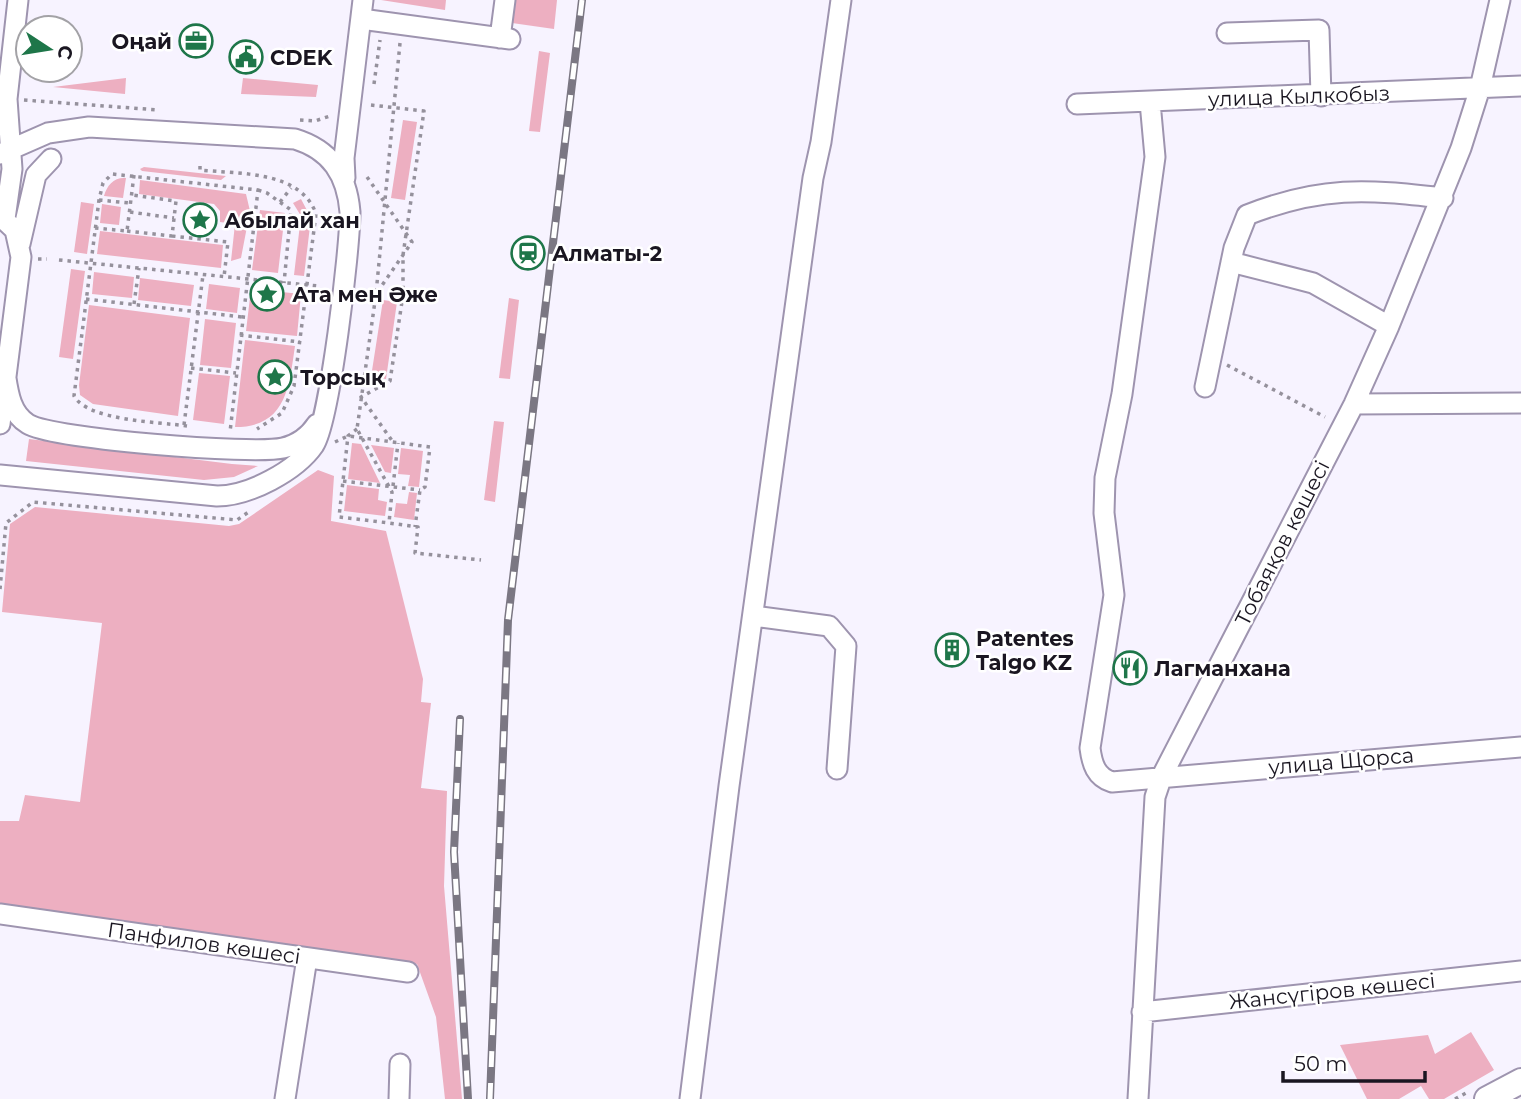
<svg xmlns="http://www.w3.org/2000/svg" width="1521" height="1099" font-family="Montserrat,sans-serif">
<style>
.green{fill:#edafc1}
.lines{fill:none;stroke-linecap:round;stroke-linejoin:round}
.minor-casing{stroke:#9e94af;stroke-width:23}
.major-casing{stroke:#9e94af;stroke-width:28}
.path{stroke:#95919c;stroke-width:3.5;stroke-dasharray:3.5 5;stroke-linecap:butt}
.minor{stroke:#fff;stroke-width:19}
.major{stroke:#fff;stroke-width:24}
.rail-casing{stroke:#7b7783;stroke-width:8}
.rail{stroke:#fff;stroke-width:5;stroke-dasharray:16;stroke-linecap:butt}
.labels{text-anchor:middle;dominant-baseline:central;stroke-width:5;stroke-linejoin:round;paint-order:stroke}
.poi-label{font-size:21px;font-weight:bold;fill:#1a1621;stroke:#fff;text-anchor:start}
.street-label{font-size:21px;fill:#1a1621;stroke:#fff}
</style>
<rect width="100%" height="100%" fill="#f7f3ff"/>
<path class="green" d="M381,0H446L445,10Z
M514,0H557L554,29L512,23Z
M539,51L550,53L540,132L529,131Z
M126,78L125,94L53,87Z
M243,78L318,85L316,97L241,94Z
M403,120L417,122L405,200L391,198Z
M144,167L226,176L221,180L142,171L140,169Z
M126,178L123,198L104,196C107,185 114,177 126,178Z
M140,180L246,194L250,211L241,258L231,261L235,224L220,222V211L214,204L139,194Z
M301,199L311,218L304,276L294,275L301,216L293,203Z
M81,202L94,204L87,254L74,252Z
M102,204L121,207L119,225L100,223Z
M260,210L285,213L278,273L252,270Z
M100,231L223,245L221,268L97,254Z
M71,269L85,271L73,359L59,357Z
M94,272L134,277L132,298L92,294Z
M140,278L194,285L191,306L138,300Z
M209,284L240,288L237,313L206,309Z
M251,289L263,290V296L271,297L272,291L301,294L297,336L246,331Z
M509,298L519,300L510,379L499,378Z
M383,300L397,302L386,379L371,377Z
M89,305L190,318L178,416L93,404L80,395L79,385Z
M205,319L236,323L231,368L200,365Z
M245,340L295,346C289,386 287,427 235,427Z
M199,373L230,376L224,424L193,420Z
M494,421L504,422L495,502L484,500Z
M29,439L232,464L258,466L234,477L204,480L26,461Z
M352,443L361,444L380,483L348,479Z
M371,445L394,448L391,473L385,472Z
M401,448L423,451L419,487L408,486L410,475L398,474Z
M318,470L334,476L331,521L386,531L423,679L421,702L431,703L421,788L447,791L444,886L462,1099H445L436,1017L417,964L0,904V821H19L25,795L80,802L102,623L2,612L10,524L35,507L229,526L239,524Z
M347,485L379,489L378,500L387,502L385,516L344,511Z
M409,492L417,493L414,520L394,517L396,503L407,504Z
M1471,1032L1494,1070L1444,1099H1429L1421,1086L1399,1099H1367L1340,1045L1428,1035L1435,1054Z"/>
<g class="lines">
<defs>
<path id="minor" d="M361,19L510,39
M1227,33L1319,30L1321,96
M500,38L505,0
M1150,102L1155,157L1122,394L1105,478L1104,513L1114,595L1090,748C1092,764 1096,777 1112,782L1521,747
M1077,104L1521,86
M0,154L48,133L89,127L295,139C331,150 347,175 350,212C350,249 330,420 314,445C296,471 249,496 217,496L0,475
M345,178L344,158L363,0
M0,216L15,230L21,257L0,424
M5,219L12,169L7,99L18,0
M20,244L36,175L51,159
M1231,262L1313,283L1389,326
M5,372C8,391 10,413 28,424C53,439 253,455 283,448C297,445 309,436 317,424
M1205,387L1234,248L1247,215C1321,186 1365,189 1443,198
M1354,404L1521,403
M753,616L829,626L846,646L837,769
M0,914L408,972
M1142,1012L1521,971
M285,1099L307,958
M399,1099L400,1064
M690,1099L729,786L813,178L821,142L841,0
M1138,1099L1155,797L1162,776L1354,404L1389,326L1461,148L1480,88L1500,0"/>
<path id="major" d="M1487,1099L1521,1081"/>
</defs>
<use href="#minor" class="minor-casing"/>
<use href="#major" class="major-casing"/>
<path class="path" d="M400,43L376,294L357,429L392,492L389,523L418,527L415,553L481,560
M374,84L380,40
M24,100L159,110
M371,105L424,111L403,255V295L390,381L361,397L393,442
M300,120L315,121L330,116
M200,166V170C237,174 301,170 316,214L294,386L282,413L257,429
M258,190L267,193L291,210L284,283
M99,200L130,203
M280,202L291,188
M130,212L174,218
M95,228L127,231L134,175
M127,231L172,236L176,201L132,195
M172,236L228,242L224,277
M38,259H47
M59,260L318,286
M362,292L376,294L412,242L365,174
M86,299L242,317
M134,304L139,268
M240,335L300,342
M1227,365L1325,417
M191,368L236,373
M184,425L203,275
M187,426C160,422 88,421 74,396L99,200L103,183L112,174L258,190L230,432
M357,429L348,436L339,517L389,523
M335,442L348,436L430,447L425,487L420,490L415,527
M343,481L420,490
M393,486L398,443
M0,589L6,523L33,502L237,520L250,511
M1455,1099L1466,1093"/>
<use href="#minor" class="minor"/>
<use href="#major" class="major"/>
<defs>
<path id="rail" d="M460,719L454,852L468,1099
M490,1099L508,620L582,0"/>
</defs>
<use href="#rail" class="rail-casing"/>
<use href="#rail" class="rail"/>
</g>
<defs>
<symbol id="office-ring" viewBox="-11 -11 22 22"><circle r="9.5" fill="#fff" stroke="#1e7649" stroke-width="1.5"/><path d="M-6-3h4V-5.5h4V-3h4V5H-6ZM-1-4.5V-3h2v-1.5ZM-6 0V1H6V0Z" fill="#1e7649"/></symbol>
<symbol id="civic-ring" viewBox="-11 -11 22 22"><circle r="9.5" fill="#fff" stroke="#1e7649" stroke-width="1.5"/><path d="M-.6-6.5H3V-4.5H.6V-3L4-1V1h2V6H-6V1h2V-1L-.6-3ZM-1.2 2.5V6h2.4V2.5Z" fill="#1e7649"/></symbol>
<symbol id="sight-ring" viewBox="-11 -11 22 22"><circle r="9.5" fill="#fff" stroke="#1e7649" stroke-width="1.5"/><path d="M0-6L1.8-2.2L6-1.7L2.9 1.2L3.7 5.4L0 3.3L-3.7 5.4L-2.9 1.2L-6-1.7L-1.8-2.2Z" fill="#1e7649"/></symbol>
<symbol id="station-ring" viewBox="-11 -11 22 22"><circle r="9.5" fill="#fff" stroke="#1e7649" stroke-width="1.5"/><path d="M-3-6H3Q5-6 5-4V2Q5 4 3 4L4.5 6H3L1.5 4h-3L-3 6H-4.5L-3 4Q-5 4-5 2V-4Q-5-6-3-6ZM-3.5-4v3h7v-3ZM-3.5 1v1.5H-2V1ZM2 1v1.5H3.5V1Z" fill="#1e7649"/></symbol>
<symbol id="building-ring" viewBox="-11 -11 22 22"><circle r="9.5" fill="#fff" stroke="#1e7649" stroke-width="1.5"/><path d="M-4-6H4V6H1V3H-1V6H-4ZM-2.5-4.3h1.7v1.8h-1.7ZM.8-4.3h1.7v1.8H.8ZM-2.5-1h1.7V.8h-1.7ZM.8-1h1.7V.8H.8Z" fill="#1e7649"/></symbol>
<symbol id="restaurant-ring" viewBox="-11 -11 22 22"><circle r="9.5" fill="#fff" stroke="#1e7649" stroke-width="1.5"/><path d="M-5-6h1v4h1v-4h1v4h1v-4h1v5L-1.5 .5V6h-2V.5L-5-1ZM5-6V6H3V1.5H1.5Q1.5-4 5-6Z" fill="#1e7649"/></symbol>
</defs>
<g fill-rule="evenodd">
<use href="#office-ring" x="177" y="22" width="38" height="38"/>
<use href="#civic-ring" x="227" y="38" width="38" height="38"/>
<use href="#sight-ring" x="181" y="201" width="38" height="38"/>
<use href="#station-ring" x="509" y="234" width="38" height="38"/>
<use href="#sight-ring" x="248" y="275" width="38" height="38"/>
<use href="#sight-ring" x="256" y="358" width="38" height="38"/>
<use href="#building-ring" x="933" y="631" width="38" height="38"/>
<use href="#restaurant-ring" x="1111" y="649" width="38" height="38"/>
</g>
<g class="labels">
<g class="poi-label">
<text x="172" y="41" text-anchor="end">Оңай</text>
<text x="270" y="57">CDEK</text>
<text x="224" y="220">Абылай хан</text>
<text x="552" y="253">Алматы-2</text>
<text x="292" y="294">Ата мен Әже</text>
<text x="300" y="377">Торсық</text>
<text x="976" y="638">Patentes<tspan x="976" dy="24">Talgo KZ</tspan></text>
<text x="1154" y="668">Лагманхана</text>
</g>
<g class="street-label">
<text transform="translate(1299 96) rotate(-2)">улица Кылкобыз</text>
<text transform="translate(1282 543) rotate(-63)">Тобаяқов көшесі</text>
<text transform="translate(1341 761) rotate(-5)">улица Щорса</text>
<text transform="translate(204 943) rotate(8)">Панфилов көшесі</text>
<text transform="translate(1332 991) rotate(-6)">Жансүгіров көшесі</text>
</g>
</g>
<g transform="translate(49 49) rotate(102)"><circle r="33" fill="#ffffff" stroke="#a3a2a6" stroke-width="2"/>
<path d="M0-5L12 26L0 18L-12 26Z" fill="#1e7649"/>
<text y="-10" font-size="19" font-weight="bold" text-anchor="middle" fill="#1a1621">С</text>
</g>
<path d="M1283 1071v10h142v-10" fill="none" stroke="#1a1621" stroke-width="3.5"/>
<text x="1294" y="1071" font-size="21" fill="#1a1621" stroke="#ffffff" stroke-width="5" paint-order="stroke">50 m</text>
</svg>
